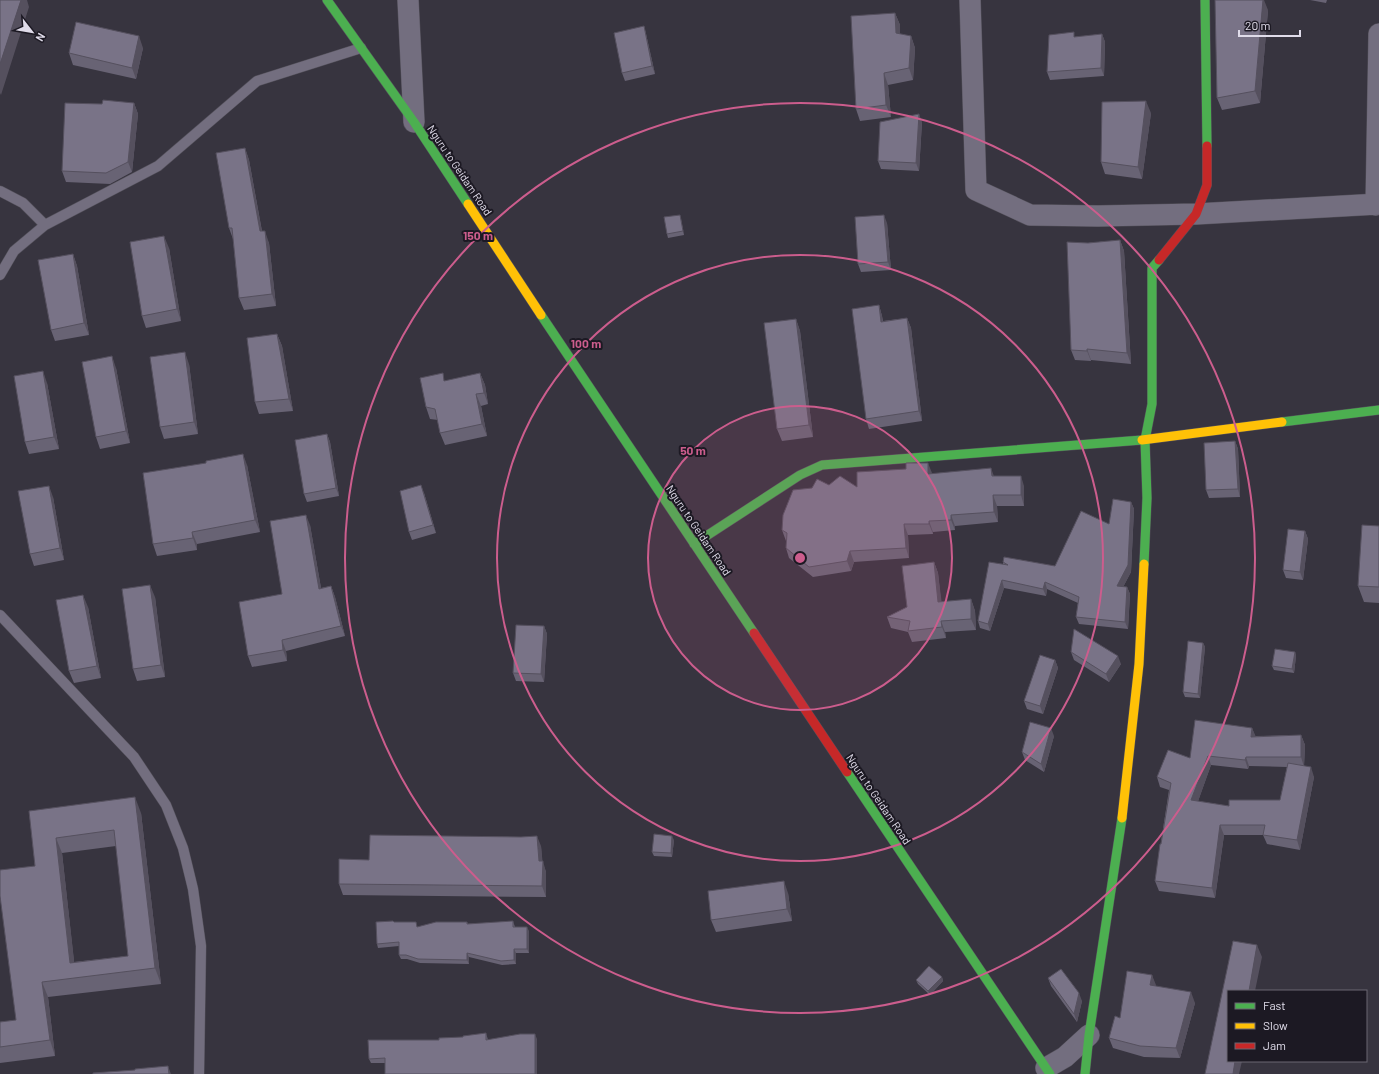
<svg xmlns="http://www.w3.org/2000/svg" width="1379" height="1074" font-family="Barlow,sans-serif">
<style>
.lines{fill:none;stroke-linecap:round;stroke-linejoin:round}
.lane-casing{stroke:#53505a;stroke-width:11}
.street-casing{stroke:#53505a;stroke-width:22}
.fast-casing{stroke:#53505a;stroke-width:10}
.slow-casing{stroke:#53505a;stroke-width:10}
.jam-casing{stroke:#53505a;stroke-width:10}
.lane{stroke:#736e7f;stroke-width:10}
.street{stroke:#736e7f;stroke-width:21}
.fast{stroke:#4caf50;stroke-width:9}
.slow{stroke:#ffc107;stroke-width:9}
.jam{stroke:#c62828;stroke-width:9}
.wall{fill:#686374;fill-rule:evenodd}
.shaded-wall{fill:#55505e}
.building{fill:#797387;stroke:#55505e;fill-rule:evenodd}
.ring{fill:none;stroke:#cc5d8d;stroke-width:2}
.labels{text-anchor:middle;dominant-baseline:central;stroke-width:4;stroke-linejoin:round;paint-order:stroke}
.street-label{font-size:11px;fill:#e0dcea;stroke:#1c1923}
.centre{fill:#cc5d8d;stroke:#1c1923;stroke-width:2}
.ring-label{font-size:12px;text-anchor:middle;font-weight:bold;fill:#cc5d8d;stroke:#1c1923;stroke-width:4;stroke-linejoin:round;paint-order:stroke}
</style>
<rect width="100%" height="100%" fill="#37343f"/>
<g class="lines">
<defs>
<path id="lane" d="M0,191L23,203L45,225
M0,275L14,251L45,225L158,166L257,81L361,48
M0,615L134,757L166,805L183,848L193,889L201,946L199,1074"/>
<path id="street" d="M408,0L414,122
M970,0L976,190L1030,215L1098,216L1196,214L1379,204
M1376,205L1379,34
M1046,1068L1065,1057L1089,1035"/>
<path id="fast" d="M327,0L414,122L468,204
M1205,0L1207,146
M541,315L754,633
M1282,422L1379,410
M694,544L800,475L822,465L1142,440
M1144,564L1147,498L1145,440L1152,404V268L1159,260
M847,772L1050,1074
M1085,1074L1089,1035L1122,818"/>
<path id="slow" d="M468,204L541,315
M1142,440L1282,422
M1122,818L1139,664L1144,564"/>
<path id="jam" d="M1159,260L1196,214L1207,185V146
M754,633L847,772"/>
</defs>
<use href="#lane" class="lane-casing"/>
<use href="#street" class="street-casing"/>
<use href="#fast" class="fast-casing"/>
<use href="#slow" class="slow-casing"/>
<use href="#jam" class="jam-casing"/>
<use href="#lane" class="lane"/>
<use href="#street" class="street"/>
<use href="#fast" class="fast"/>
<use href="#slow" class="slow"/>
<use href="#jam" class="jam"/>
</g>
<path class="wall" d="M1310,0H1327L1326,3Z
M1268,10L1260,103L1222,110L1217,98Z
M895,13L900,25V34L911,36L915,48L913,80L888,85L891,117L860,121L856,109Z
M644,26L646,34L655,74L625,81L622,73Z
M1102,34L1105,42L1104,76L1050,80L1047,72L1075,37Z
M143,48L136,79L73,65L69,53Z
M134,103L138,114L132,172L110,184L66,182L62,171L102,104Z
M1151,113L1142,179L1105,174L1101,162Z
M922,122L919,171L881,169L878,161Z
M245,148L249,160L262,231L269,243L276,306L244,310L239,298L233,239L229,228Z
M681,219L684,235L668,238L667,234Z
M887,223L891,270L861,272L858,264Z
M1120,240L1124,251L1131,364L1091,360V361L1075,360L1071,350L1088,243Z
M169,248L181,321L146,328L142,316Z
M73,254L77,266L89,335L55,341L51,330Z
M879,305L882,316L883,321L907,318L911,328L922,421L869,429L866,419Z
M796,319L800,331L813,437L782,441L777,429Z
M277,334L282,346L293,411L259,414L255,402Z
M189,364L198,434L164,439L160,427Z
M116,368L130,443L100,449L96,437Z
M480,373L485,385L488,404L481,406L487,436L445,445L440,433L438,420L430,419L426,407L446,381Z
M47,383L59,449L29,454L25,442Z
M327,434L330,442L339,496L307,502L304,494Z
M1235,441L1238,449L1240,497L1209,498L1206,490Z
M247,465L260,532L197,544V550L157,556L153,544Z
M932,474L994,476L1024,486V506H997L998,522L955,526V530L933,532V534L908,535L909,558L854,562L851,571L813,577L789,558L786,548V541L782,530L812,488L829,485L857,487Z
M424,493L436,533L412,540L409,532Z
M53,497L64,560L34,566L30,554Z
M1131,502L1134,509L1131,572L1123,587H1127L1130,594L1128,629L1079,624L1076,617L1078,603L1047,589L1046,596L1004,588L990,631L980,628L978,621L1003,564V562L1055,566L1109,524Z
M310,525L321,588L331,586L335,597L345,636L286,651L287,661L252,667L248,656L282,594Z
M1379,526V603L1364,602L1358,586Z
M1305,531L1308,539L1303,580L1286,578L1283,570Z
M934,562L938,573L941,602L971,599L975,611L976,630L945,632L946,638L912,642L908,632L891,628L887,617L907,607Z
M155,597L165,677L137,681L133,669Z
M88,607L101,678L74,683L69,671Z
M544,626L547,634L544,682L516,681L513,673Z
M1203,643L1205,647L1200,698L1185,697L1183,692Z
M1071,652L1121,664L1109,682L1074,660Z
M1295,652L1296,656L1294,673L1274,670L1272,666Z
M1055,660L1058,668L1043,714L1027,709L1024,701Z
M1252,728L1255,736L1301,735L1305,745L1304,766L1314,777L1300,850L1267,844L1263,835H1224L1215,898L1159,891L1155,881L1169,790L1160,787L1157,777L1190,758ZM1211,765L1248,769L1249,766L1287,767L1280,800L1229,806L1198,801Z
M1054,736L1044,772L1025,760L1022,752Z
M29,811L141,813L161,984L48,997L55,1056L0,1063V1022L16,1020L35,866ZM116,846L128,956L74,962L62,853Z
M674,840L672,857L654,856L652,852Z
M541,846L542,861L546,872V897L343,895L339,884L369,860Z
M788,893L792,921L716,932L711,920Z
M513,921L515,927L529,931V953H516V964L502,965L469,957V964L420,963L407,959H401L399,955V946L378,948L377,944L394,922L418,927L467,922L468,924Z
M1152,975L1155,986L1195,1003L1180,1058L1144,1057L1113,1048L1109,1038Z
M942,977L943,981L930,995L918,984L916,980Z
M1048,978L1082,1001L1077,1022L1051,986Z
M486,1033L488,1040L537,1039V1074H385V1063H371L369,1059L439,1040L463,1037Z"/>
<path class="shaded-wall" d="M21,0H27L29,7L1,95L0,93V64Z
M1263,0H1264L1268,10L1260,103L1255,91Z
M895,13L900,25V45L896,33Z
M644,26L646,34L655,74L652,66Z
M1102,34L1105,42L1104,76L1101,68Z
M139,36L143,48L136,79L132,68Z
M911,36L915,48L913,80L909,68Z
M884,73L888,85L891,117L886,105Z
M1146,101L1151,113L1142,179L1138,167Z
M134,103L138,114L132,172L128,162Z
M919,114L922,122L919,171L916,163Z
M245,148L249,160L264,243L260,231Z
M884,215L887,223L891,270L888,262Z
M265,231L269,243L276,306L272,294Z
M164,236L169,248L181,321L177,309Z
M1120,240L1124,251L1131,364L1127,353Z
M73,254L77,266L89,335L84,323Z
M879,305L882,316L884,332L881,322Z
M907,318L911,328L922,421L919,411Z
M796,319L800,331L813,437L809,425Z
M277,334L282,346L293,411L289,399Z
M1087,349L1091,360V361L1087,351Z
M185,352L189,364L198,434L194,422Z
M112,356L116,368L130,443L126,431Z
M43,371L47,383L59,449L54,437Z
M480,373L485,385L488,404L484,393Z
M476,394L481,406L487,436L482,424Z
M327,434L330,442L339,496L336,488Z
M1235,441L1238,449L1240,497L1238,489Z
M243,454L247,465L260,532L255,520Z
M928,463L932,473V485L928,474Z
M991,468L995,479L992,476Z
M1021,476L1024,486V506L1021,495Z
M421,485L424,493L436,533L433,525Z
M49,486L53,497L64,560L60,548Z
M993,495L997,506L998,522L994,512Z
M1131,502L1134,509L1131,572L1120,593L1117,586Z
M306,515L310,525L323,600L319,589Z
M951,515L955,526V530L951,520Z
M929,521L933,532V534L929,524Z
M904,524L908,535L909,558L906,548Z
M1305,531L1308,539L1303,580L1300,572Z
M192,532L197,544V550L193,538Z
M850,551L854,562L851,571L847,561Z
M934,562L938,573L943,613L938,602Z
M1002,580L1004,588L990,631L988,624Z
M1045,582L1047,589L1046,596L1043,589Z
M150,585L155,597L165,677L161,665Z
M331,586L335,597L345,636L341,626Z
M1127,587L1130,594L1128,629L1125,622Z
M83,595L88,607L101,678L97,666Z
M971,599L975,611L976,630L971,619Z
M941,621L945,632L946,638L942,627Z
M544,626L547,634L544,682L541,674Z
M282,640L286,651L287,661L283,650Z
M1203,643L1205,647L1200,698L1198,694Z
M1295,652L1296,656L1294,673L1292,669Z
M1118,656L1121,664L1109,682L1106,674Z
M1055,660L1058,668L1043,714L1040,706Z
M1051,728L1054,736L1044,772L1041,764Z
M1252,728L1256,737H1251Z
M1301,735L1305,745L1304,767L1301,757Z
M1208,756L1211,765L1195,810L1191,800Z
M1246,757L1249,766L1248,769L1245,760Z
M1311,767L1314,777L1300,850L1297,840Z
M135,797L141,813L161,984L155,968Z
M1220,825L1224,835L1215,898L1212,888Z
M537,836L541,846L543,866V861L546,872V897L542,886L539,861Z
M672,836L674,840L672,857L671,853Z
M56,838L62,853L76,978L70,963Z
M784,881L788,893L792,921L787,909Z
M527,927L529,931V953L527,949Z
M1257,945L1262,957L1255,991H1249Z
M514,949L516,953V964L514,960Z
M467,953L469,957V964L467,960Z
M1152,975L1156,985L1154,995L1150,985Z
M942,977L943,981L930,995L928,991Z
M42,982L48,997L55,1056L50,1040Z
M1191,992L1195,1003L1180,1058L1176,1048Z
M1079,993L1082,1001L1077,1022L1074,1014Z
M535,1034L537,1039V1074H535Z
M1235,1061H1242L1239,1074H1233Z
M168,1066L171,1074H169Z"/>
<path class="building" d="M0,0H21L0,64Z
M1215,0H1263L1255,91L1217,98Z
M895,13L896,33L911,36L909,68L884,73L886,105L856,109L851,16Z
M76,22L139,36L132,68L69,53Z
M644,26L652,66L622,73L614,33Z
M1074,32V37L1102,34L1101,68L1047,72L1049,35Z
M103,100L134,103L128,162L106,173L62,171L65,103L102,104Z
M1146,101L1138,167L1101,162L1102,102Z
M919,114L916,163L878,161L880,122Z
M245,148L260,231H265L272,294L239,298L232,228H229L216,153Z
M680,215L683,231L667,234L664,217Z
M884,215L888,262L858,264L855,217Z
M164,236L177,309L142,316L130,242Z
M1120,240L1127,353L1087,349V351L1071,350L1067,242L1088,243Z
M73,254L84,323L51,330L38,260Z
M879,305L881,322L907,318L919,411L866,419L852,309Z
M796,319L809,425L777,429L764,323Z
M277,334L289,399L255,402L247,338Z
M185,352L194,422L160,427L150,357Z
M112,356L126,431L96,437L82,362Z
M43,371L54,437L25,442L14,376Z
M443,373L444,381L480,373L484,393L476,394L482,424L440,433L435,409L426,407L420,378Z
M327,434L336,488L304,494L295,440Z
M1235,441L1238,489L1206,490L1204,443Z
M243,454L255,520L192,532L193,538L153,544L143,473L206,463V461Z
M906,463H928V474L991,468L992,476H1021V495H993L994,512L951,515V520L929,521V524H904L906,548L850,551L847,561L809,567L786,548L787,533L782,530L783,515L793,490L812,488L817,479L829,485L840,476L857,487V472L906,469Z
M421,485L433,525L409,532L400,491Z
M49,486L60,548L30,554L18,491Z
M1113,499L1131,502L1128,565L1117,586L1127,587L1125,622L1076,617L1079,597L1045,582L1043,589L1002,580L988,624L978,621L989,562L1008,565L1003,562L1004,557L1055,566L1081,511L1109,524Z
M306,515L319,589L331,586L341,626L282,640L283,650L248,656L239,602L282,594L270,521Z
M1362,525L1379,526V587L1358,586Z
M1288,529L1305,531L1300,572L1283,570Z
M934,562L938,602L971,599V619L941,621L942,627L908,631L910,621L887,617L907,607L902,566Z
M150,585L161,665L133,669L122,589Z
M83,595L97,666L69,671L56,600Z
M516,625L544,626L541,674L513,673Z
M1074,629L1118,656L1106,674L1071,652Z
M1188,641L1203,643L1198,694L1183,692Z
M1275,649L1295,652L1292,669L1272,666Z
M1040,655L1055,660L1040,706L1024,701Z
M1195,720L1252,728L1251,737L1301,735V757H1246L1245,760L1208,756L1191,800L1229,806V800H1280L1288,763L1311,767L1297,840L1263,835L1265,825H1220L1212,888L1155,881L1160,844H1161L1171,783L1157,777L1168,750L1190,758Z
M1030,722L1051,728L1041,764L1022,752Z
M135,797L155,968L42,982L50,1040L0,1047V1022L16,1020L0,896V870L35,866L29,811ZM114,830L128,956L70,963L56,838Z
M654,834L672,836L671,853L652,852Z
M370,835L521,837L537,836L539,861H543L542,886L339,884V859L369,860Z
M784,881L787,909L711,920L708,891Z
M393,921L394,922H416L417,927L436,922H467V924L513,921V927H527V949H514V960L501,961L467,953V960L418,959L406,955H399V942L377,944L376,922Z
M1233,941L1257,945L1249,991H1228V1061H1235L1233,1074H1205Z
M929,966L942,977L928,991L916,980Z
M1061,969L1079,993L1074,1014L1048,978Z
M1127,971L1152,975L1150,985L1191,992L1176,1048L1140,1046L1109,1038L1115,1016L1120,1018Z
M486,1033V1040L520,1034H535V1074H385V1058L369,1059L368,1040H439V1038L463,1037V1036Z
M168,1066L169,1074H93V1073L135,1070V1069Z"/>
<circle cx="800" cy="558" r="152" fill="#cc5d8d" fill-opacity=".12"/>
<g class="ring">
<circle cx="800" cy="558" r="152"/>
<circle cx="800" cy="558" r="303"/>
<circle cx="800" cy="558" r="455"/>
</g>
<g class="labels">
<g class="street-label">
<text transform="translate(460 170) rotate(56)">Nguru to Geidam Road</text>
<text transform="translate(699 530) rotate(56)">Nguru to Geidam Road</text>
<text transform="translate(879 799) rotate(56)">Nguru to Geidam Road</text>
</g>
</g>
<circle cx="800" cy="558" r="6" class="centre"/>
<g class="ring-label">
<text x="478" y="240">150 m</text>
<text x="586" y="348">100 m</text>
<text x="693" y="455">50 m</text>
</g>
<rect x="1227" y="990" width="140" height="72" fill="#1c1923" stroke="#6a6773"/>
<rect x="1235" y="1003" width="20" height="6" fill="#4caf50" stroke="#6a6773"/>
<text x="1263" y="1010" font-size="12" fill="#e0dcea">Fast</text>
<rect x="1235" y="1023" width="20" height="6" fill="#ffc107" stroke="#6a6773"/>
<text x="1263" y="1030" font-size="12" fill="#e0dcea">Slow</text>
<rect x="1235" y="1043" width="20" height="6" fill="#c62828" stroke="#6a6773"/>
<text x="1263" y="1050" font-size="12" fill="#e0dcea">Jam</text>
<g transform="translate(32 32) rotate(121)" stroke="#1c1923" stroke-width="3" paint-order="stroke">
<path d="M0-3L7 15L0 10L-7 15Z" fill="#e0dcea"/>
<text y="-6" font-size="11" font-weight="bold" text-anchor="middle" fill="#e0dcea">N</text>
</g>
<path d="M1239 30v6h61v-6" fill="none" stroke="#e0dcea" stroke-width="2"/>
<text x="1245" y="30" font-size="12" fill="#e0dcea" stroke="#1c1923" stroke-width="3" paint-order="stroke">20 m</text>
</svg>
